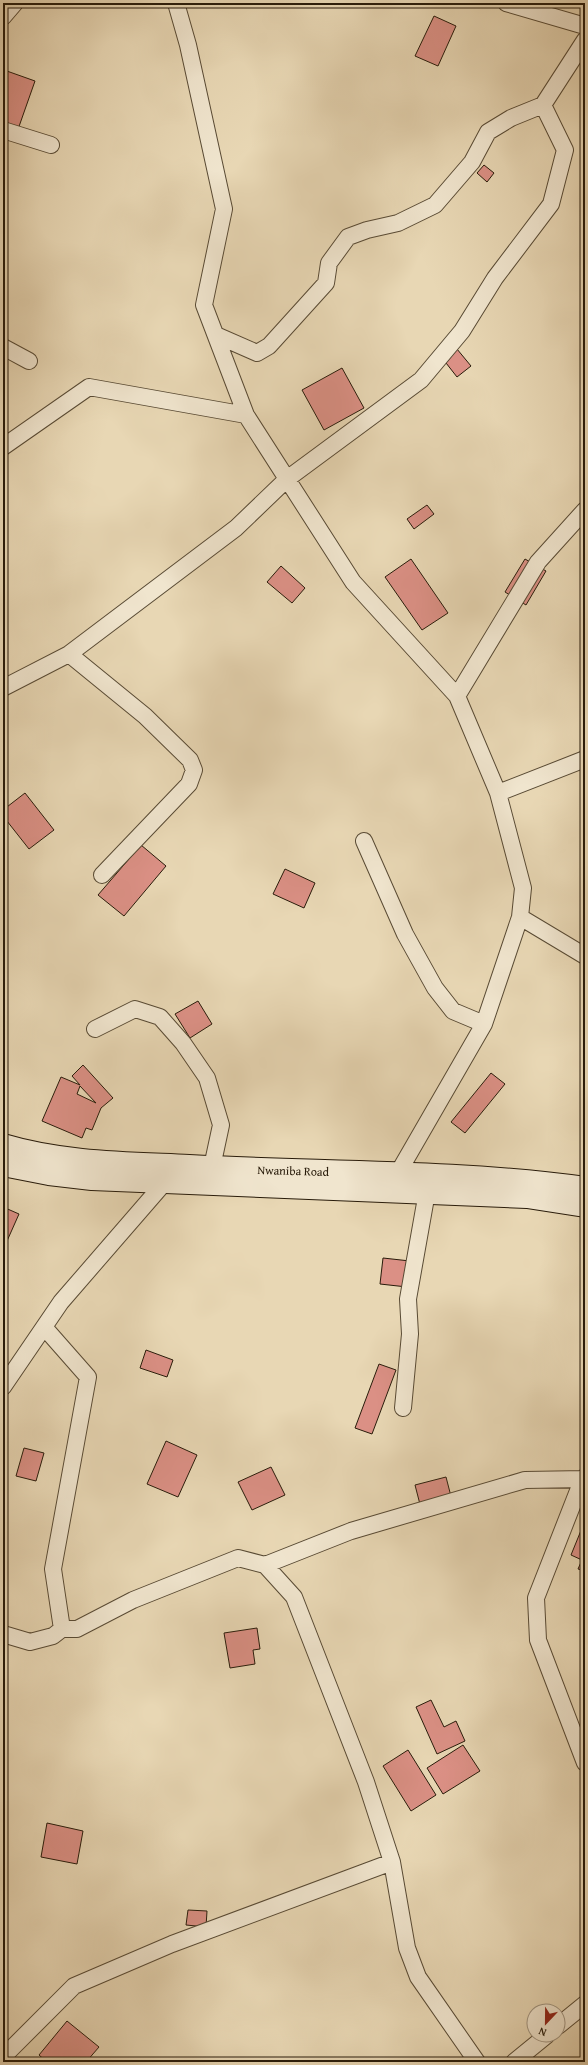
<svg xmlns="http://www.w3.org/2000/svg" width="588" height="2065" font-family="'Gentium Book Plus',serif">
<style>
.building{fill:#db9085;stroke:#281b0a;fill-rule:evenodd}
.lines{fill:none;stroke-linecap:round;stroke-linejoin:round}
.street-casing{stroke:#584a34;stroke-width:18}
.secondary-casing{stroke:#281b0a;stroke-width:24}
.street{stroke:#f0e5ce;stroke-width:16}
.secondary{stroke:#f0e5ce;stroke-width:22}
.labels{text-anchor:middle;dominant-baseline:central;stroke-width:4;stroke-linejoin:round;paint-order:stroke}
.street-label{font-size:12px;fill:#281b0a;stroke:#f0e5ce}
</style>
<rect width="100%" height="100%" fill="#e8d7b4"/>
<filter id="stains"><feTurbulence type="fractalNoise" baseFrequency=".005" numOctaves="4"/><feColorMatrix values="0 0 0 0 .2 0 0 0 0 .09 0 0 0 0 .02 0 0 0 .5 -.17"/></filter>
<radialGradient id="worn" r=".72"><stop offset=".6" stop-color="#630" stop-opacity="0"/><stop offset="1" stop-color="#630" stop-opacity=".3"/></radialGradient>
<path class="building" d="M434,16L456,26L438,66L415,56Z
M4,70L35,81L16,135L3,130Z
M484,165L494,173L487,182L477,173Z
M583,330H585V357Z
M452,343L471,366L457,377L439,354Z
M342,368L364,408L324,430L302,390Z
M427,505L434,514L414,529L407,519Z
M411,559L448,613L422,630L385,577Z
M525,559L546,571L526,605L505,592Z
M281,566L305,588L292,603L267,582Z
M25,793L54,830L29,849L3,816V810Z
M141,845L166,866L124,916L98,895Z
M285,869L315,883L304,908L273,894Z
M198,1001L212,1024L190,1038L175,1014Z
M83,1065L113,1098L101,1108L92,1130L86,1128L82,1138L42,1121L61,1077L80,1085L72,1076ZM80,1086L96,1103L77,1094Z
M491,1073L505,1084L465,1133L451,1122Z
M3,1207L19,1214L3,1250Z
M383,1258L410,1261L407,1287L380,1284Z
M146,1350L173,1360L167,1377L140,1368Z
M379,1364L396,1370L372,1434L355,1428Z
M166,1441L197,1455L178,1497L147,1484Z
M24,1448L44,1453L36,1481L16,1476Z
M271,1467L285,1495L252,1510L238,1482Z
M446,1477L454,1508L423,1516L415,1485Z
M582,1528L585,1529V1571L578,1569L582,1560L571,1555Z
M257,1628L260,1649L253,1650L255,1664L230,1668L224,1633Z
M431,1700L444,1727L456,1721L465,1741L437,1754L416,1707Z
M463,1745L480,1771L443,1794L427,1768Z
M408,1750L436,1795L411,1811L383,1766Z
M47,1823L83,1831L77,1864L41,1857Z
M188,1910L207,1911L206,1927L186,1925Z
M67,2021L99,2047L86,2062H47L39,2055Z"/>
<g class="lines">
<defs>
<path id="street" d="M176,3L188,45L224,209L204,305L246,415L353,582L457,696L498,793L523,888L520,917L484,1024L398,1173
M506,3L585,26
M3,17L15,3
M3,130L51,145
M216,335L257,353L269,346L326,283L329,263L348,237L367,230L398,223L435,205L472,162L488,132L511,118L543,105
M3,347L29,361
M3,447L89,387L246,415
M69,654L145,716L190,760L194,770L189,784L102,875
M3,688L69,654L236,528L287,479L421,380L462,331L495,278L551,204L565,150L543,105L585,40
M457,696L538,562L585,510
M498,793L585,759
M364,841L405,934L435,988L453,1011L484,1024
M520,917L585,956
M95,1029L135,1009L160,1017L183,1043L207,1078L221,1125L212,1167
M44,1327L88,1377L53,1569L62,1629
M3,1387L61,1302L165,1182
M403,1408L410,1334L408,1299L427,1192
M583,1478L536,1598L538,1640L585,1763
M265,1565L351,1531L525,1480L585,1479
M3,1634L30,1642L53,1636L62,1629H77L133,1600L238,1558L265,1565L294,1597L366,1782L392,1862L407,1948L418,1977L477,2062
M558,2026L585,2004
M3,2057L74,1986L172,1944L392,1862
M514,2062L547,2035"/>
<g id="secondary">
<path id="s1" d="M3,1145C63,1163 127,1163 189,1166C321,1173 454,1170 585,1188"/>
<path d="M3,1165L49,1174L92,1179L527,1197L585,1206"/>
</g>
</defs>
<use href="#street" class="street-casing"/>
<use href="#secondary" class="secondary-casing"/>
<use href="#street" class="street"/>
<use href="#secondary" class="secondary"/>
</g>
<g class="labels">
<g class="street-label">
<text stroke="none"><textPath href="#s1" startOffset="292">Nwaniba Road</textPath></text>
</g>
</g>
<rect width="588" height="2065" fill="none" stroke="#e8d7b4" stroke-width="16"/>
<rect x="4" y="4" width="580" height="2057" fill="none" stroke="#281b0a" stroke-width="2"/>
<rect x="8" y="8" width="572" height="2049" fill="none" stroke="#281b0a"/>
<g transform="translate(546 2023) rotate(202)"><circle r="19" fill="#f0e5ce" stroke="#a09480"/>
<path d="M0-3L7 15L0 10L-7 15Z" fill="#8f2418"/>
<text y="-6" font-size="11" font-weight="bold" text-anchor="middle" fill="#281b0a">N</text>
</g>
<rect width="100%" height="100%" filter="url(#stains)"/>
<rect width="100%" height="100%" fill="url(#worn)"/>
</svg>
